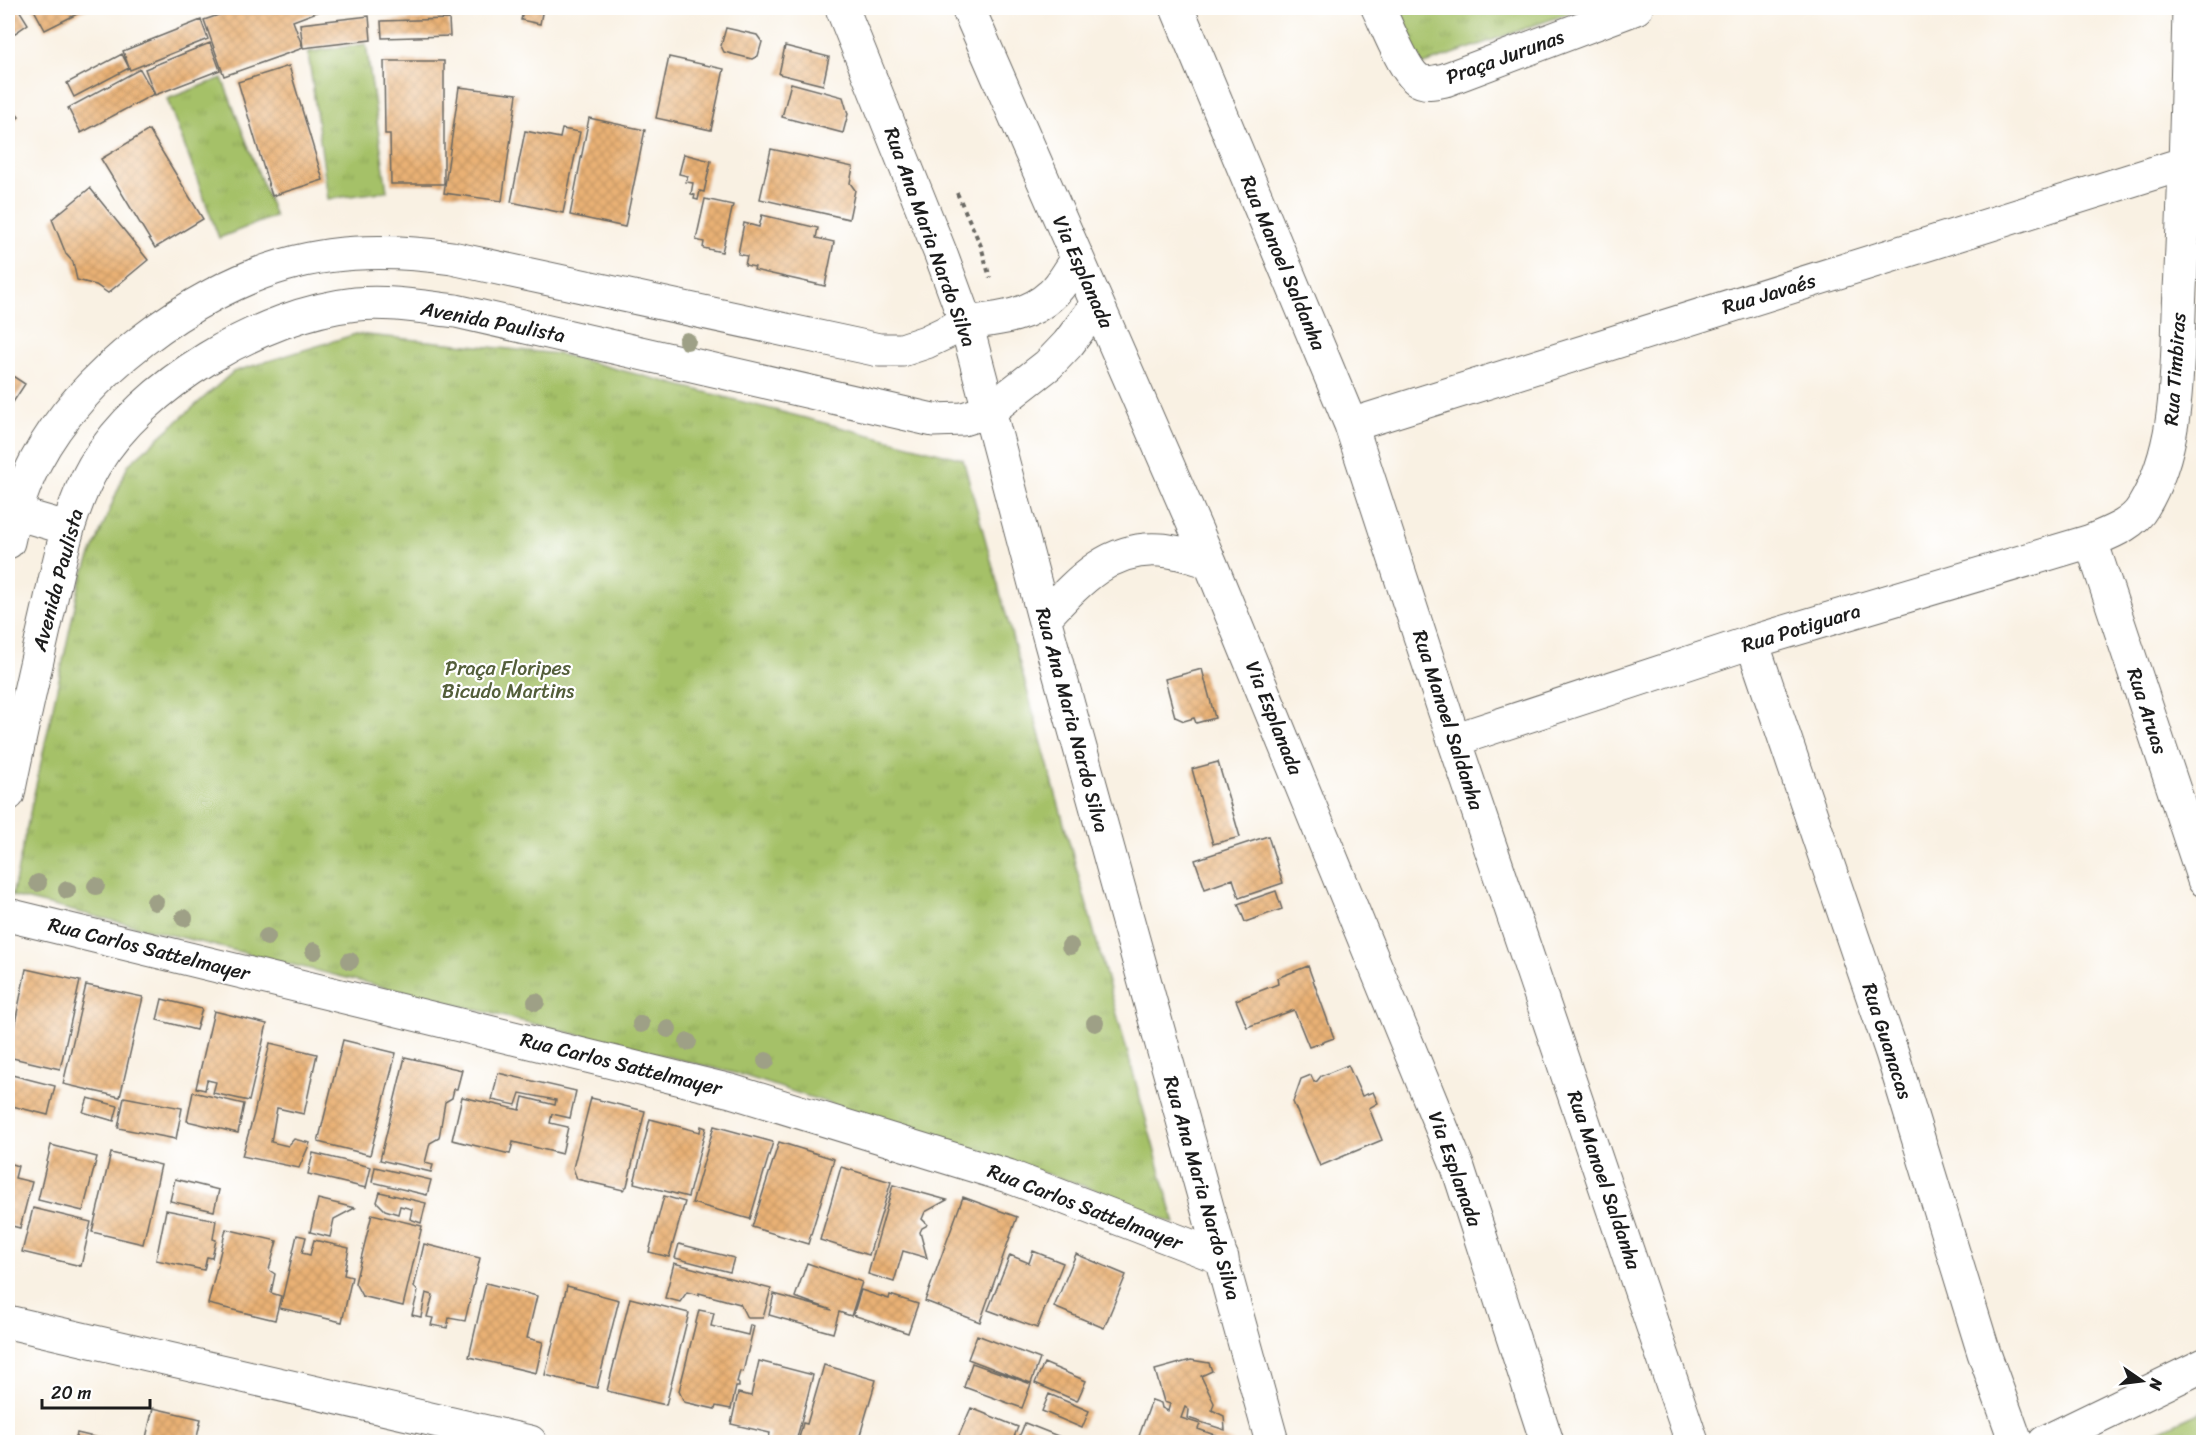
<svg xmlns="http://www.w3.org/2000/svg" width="2211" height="1450" font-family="Sriracha,sans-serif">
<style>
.grass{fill:url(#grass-tufts);stroke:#606e42;stroke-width:1.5}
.building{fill:url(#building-cross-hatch)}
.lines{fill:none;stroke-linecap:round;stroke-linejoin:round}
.minor-casing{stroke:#696762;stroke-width:35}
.major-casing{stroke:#696762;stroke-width:35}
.path{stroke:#696762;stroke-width:4;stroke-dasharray:4.5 4.5;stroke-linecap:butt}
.minor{stroke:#fff;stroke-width:33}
.major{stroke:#fff;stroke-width:33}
.tree{fill:#9ea086}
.labels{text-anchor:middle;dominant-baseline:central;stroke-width:4.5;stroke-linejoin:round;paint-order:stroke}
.street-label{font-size:20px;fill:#1c1c1c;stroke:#fff}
.park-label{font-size:20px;fill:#535e3a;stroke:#fff}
</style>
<defs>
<pattern id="grass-tufts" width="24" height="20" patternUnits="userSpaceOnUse" patternTransform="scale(1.5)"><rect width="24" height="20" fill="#a5c168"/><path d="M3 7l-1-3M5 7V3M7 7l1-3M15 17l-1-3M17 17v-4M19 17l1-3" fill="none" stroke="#8da55a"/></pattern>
<pattern id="building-cross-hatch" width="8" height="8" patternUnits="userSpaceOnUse" patternTransform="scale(1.5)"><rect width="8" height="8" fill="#e9b175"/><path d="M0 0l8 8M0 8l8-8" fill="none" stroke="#c79865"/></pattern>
</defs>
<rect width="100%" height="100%" fill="#fff"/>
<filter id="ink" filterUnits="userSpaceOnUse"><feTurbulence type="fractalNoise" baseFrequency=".0167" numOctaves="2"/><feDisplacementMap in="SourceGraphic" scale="12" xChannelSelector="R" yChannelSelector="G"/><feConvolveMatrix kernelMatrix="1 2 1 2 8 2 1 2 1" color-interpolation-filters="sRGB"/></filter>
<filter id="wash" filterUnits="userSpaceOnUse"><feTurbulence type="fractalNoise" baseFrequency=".008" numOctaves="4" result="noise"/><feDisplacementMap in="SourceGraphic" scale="24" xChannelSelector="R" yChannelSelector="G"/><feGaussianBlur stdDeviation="1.35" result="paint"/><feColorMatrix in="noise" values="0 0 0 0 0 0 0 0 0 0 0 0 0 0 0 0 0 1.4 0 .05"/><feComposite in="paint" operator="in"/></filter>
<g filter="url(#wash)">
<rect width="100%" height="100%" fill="#f9f1e3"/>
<path class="grass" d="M1399,8H1584L1416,67Z
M366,44L387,191L328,199L308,52Z
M222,78L275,216L219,238L167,99Z
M356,334L559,354L963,459L1175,1224L1096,1190L742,1075L12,896L80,582L128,465L233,372Z
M2203,1411V1442H2135Z"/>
<g id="blocks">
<path class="building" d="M8,8H18L28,24L8,38Z
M33,8H89L45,30Z
M239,8H324L325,9L293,21L303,48L224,76L204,20Z
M524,8H543L540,24L521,20Z
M369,16L371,40L303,48L300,24Z
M449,19L450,36L382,38L381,21Z
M201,20L208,39L130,70L123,51Z
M726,28L757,35L762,42L758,56L752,59L724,52L721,46Z
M210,43L220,70L155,95L145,69Z
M785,46L829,57L823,85L779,74Z
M122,54L129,68L74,97L67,83Z
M669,57L724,69L711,130L656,118Z
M384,61H444V184H391L390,134H385Z
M289,66L323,180L272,196L238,82Z
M140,69L154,94L81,133L68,108Z
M791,83L843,97L848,114L843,133L782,117Z
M459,87L517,94L502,201L444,193Z
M8,102L19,117L8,125Z
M589,118L645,130L625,227L570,215Z
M562,129L580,132L563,213L511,202L525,131L560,138Z
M149,130L203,219L155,248L101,159Z
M771,149L853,167L850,183L855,190L849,219L760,199Z
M684,154L711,161L704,192L700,191L698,200L694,199L695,195L691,194L693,183L686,182L688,176L679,174Z
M90,188L148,260L108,293L96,285L77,280L73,262L66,254L52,219Z
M705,199L733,205L722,252L703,248L704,242L696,240Z
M762,215L818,228L816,238L834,242L825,286L754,270L755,267L745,265L747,256L738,254L744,223L759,227Z
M8,373L25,384L8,410Z
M1202,669L1215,718L1196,723L1194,718L1184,721L1175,717L1165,679Z
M1218,762L1240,837L1213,844L1192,769Z
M1268,836L1283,883L1239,898L1233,879L1205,889L1195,860Z
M1276,891L1282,909L1245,922L1238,904Z
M1308,966L1334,1038L1309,1047L1294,1010L1247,1027L1236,1000L1278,984L1277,978Z
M26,969L80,981L60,1069L8,1057Z
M86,985L143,997L120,1097L63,1084Z
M162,999L202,1009L196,1030L157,1020Z
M214,1011L267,1024L249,1101L213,1093L216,1082L207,1080L205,1090L196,1088Z
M343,1040L396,1053L370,1155L318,1142Z
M270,1043L317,1054L304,1114L277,1108L271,1142L288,1146L294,1139L310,1143L299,1168L242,1156L254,1114Z
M405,1057L462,1070L457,1089H454L452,1098L445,1102L439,1138L430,1143L425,1163L433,1165L431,1172L380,1160Z
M1348,1065L1362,1096L1373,1092L1378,1103L1369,1108L1382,1140L1320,1166L1293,1102L1301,1079L1311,1075L1314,1082L1317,1081L1321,1076Z
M498,1073L576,1091L570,1118L552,1114L550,1123L568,1127L562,1154L513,1142L510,1154L452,1140L462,1097L520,1110L523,1097L555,1105L556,1100L520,1093L516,1105L492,1100Z
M8,1074L55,1086L48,1115L8,1105Z
M193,1092L244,1104L238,1133L187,1121Z
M124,1097L182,1108L176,1139L118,1128Z
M88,1098L118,1106L114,1121L83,1112Z
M591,1098L645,1111L627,1186L623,1190L577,1179L573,1168Z
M650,1119L700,1132L701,1126L706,1128L688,1197L634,1183Z
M714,1126L773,1142L750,1219L692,1203Z
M779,1142L834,1159L808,1244L752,1227Z
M51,1145L97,1157L83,1211L38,1200Z
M111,1153L161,1165L143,1244L92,1232Z
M313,1153L371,1167L366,1188L308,1174Z
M8,1163L18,1166L15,1178L32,1182L20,1228L8,1225Z
M375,1167L431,1180L427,1195L372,1182Z
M841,1167L891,1182L869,1255L820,1240Z
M175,1179L219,1190L214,1211L170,1201Z
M893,1185L947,1200L925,1212L922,1219L927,1224L926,1226L922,1228L920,1232L927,1258L903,1251L894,1282L868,1274Z
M380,1192L426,1203L421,1223L410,1219L412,1209L400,1206L398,1214L385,1210L377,1202Z
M664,1196L685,1202L669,1257L649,1252Z
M963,1197L1017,1217L980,1322L925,1301Z
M318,1199L355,1208L334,1219L330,1237L310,1232Z
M33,1208L91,1222L81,1266L22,1252Z
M166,1210L216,1220L213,1239L216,1240L212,1258L207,1257L204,1270L156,1260Z
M372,1214L422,1226L403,1306L362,1296L355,1283Z
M226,1229L277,1241L269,1270L275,1274L271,1293L281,1296L275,1320L208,1304Z
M297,1235L306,1237L302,1253L310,1255L314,1240L349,1248L344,1275L352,1277L342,1322L280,1308Z
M424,1244L480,1258L465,1321L449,1318L447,1328L431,1325L433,1318L427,1317L433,1295L426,1293L421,1317L412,1315L418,1291L414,1287Z
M679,1244L734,1258L730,1272L675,1258Z
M1033,1251L1063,1263L1037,1328L988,1310L1010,1255L1029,1263Z
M1076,1254L1126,1275L1104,1328L1054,1307Z
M674,1263L771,1289L763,1318H747L740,1304L699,1293V1295L687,1292L680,1302L665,1298Z
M807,1263L862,1282L851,1316L839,1312L833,1333L769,1315L774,1294L832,1310L795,1297Z
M486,1283L537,1296L527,1338L543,1342L536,1373L469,1357Z
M567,1286L619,1300L597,1388L545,1375Z
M861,1290L889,1299L890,1295L918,1304L908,1333L853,1315Z
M630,1298L689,1313L666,1405L607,1391Z
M699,1310L714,1313L711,1326L748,1335L750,1325L754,1326L743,1372L740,1371L737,1382L739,1384V1387H736L731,1409L716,1406L715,1409L684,1402L679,1391Z
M977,1335L1040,1359L1031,1383L968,1359Z
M1191,1360L1209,1363L1212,1371L1201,1376L1214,1403L1212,1410L1224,1416L1225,1430L1188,1418L1189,1410L1185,1407L1181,1418L1200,1424L1198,1429L1234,1442H1157L1139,1436L1152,1400L1161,1403L1162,1408L1168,1411L1170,1404L1164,1402L1155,1370Z
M759,1361L813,1375L796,1442H768L770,1433L731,1424L738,1393L751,1396Z
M972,1363L1031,1384L1022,1408L964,1387Z
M1044,1363L1086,1381L1077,1401L1035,1383Z
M824,1365L876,1380L858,1442H798L803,1423L807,1424Z
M1049,1394L1089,1411L1082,1428L1042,1411Z
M153,1408L201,1419L196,1442H145Z
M971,1408L1018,1427L1012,1442H956Z
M1025,1423L1073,1442H1017Z
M77,1433L115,1442H75Z"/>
</g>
</g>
<g filter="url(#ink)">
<use href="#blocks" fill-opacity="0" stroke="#696762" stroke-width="1.5"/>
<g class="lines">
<defs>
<path id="minor" d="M1177,8L1351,425L1454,740L1692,1442
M1378,8C1386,24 1404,70 1417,79C1425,85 1436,82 1445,80L1636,8
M1351,425L2186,163
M8,511L67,528
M2091,541L2204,880
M8,542C14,514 22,487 36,461C82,374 191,292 285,265C339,249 396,250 452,258L879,350H902L926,342L966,323
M1752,642L1892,1053L1984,1353L2016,1442
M1454,740L1752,642L2091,541C2109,533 2133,525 2143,507C2182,443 2176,362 2180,290C2185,196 2187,102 2189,8
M8,794C20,733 34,673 48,612C59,563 68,511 94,466C143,384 262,314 356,304C389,301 423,307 456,311L933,420L963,419L989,411
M8,915L731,1091L1008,1176L1222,1258
M8,1322L530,1442
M2045,1442L2204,1365"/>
<path id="major" d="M842,8L940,252L966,323L1044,618L1272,1442
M968,8L1210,562L1458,1168L1547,1442
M966,323C996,319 1028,317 1051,295C1062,286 1069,271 1077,260
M989,411L1048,365L1068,344L1097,305
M1044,618C1076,584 1108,546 1160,550C1178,551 1194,557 1210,562"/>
</defs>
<use href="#minor" class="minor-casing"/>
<use href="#major" class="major-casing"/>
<path class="path" d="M957,193L981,246L990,278"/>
<use href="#minor" class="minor"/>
<use href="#major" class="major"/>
</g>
<g class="tree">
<circle cx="687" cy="341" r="9"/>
<circle cx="38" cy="883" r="9"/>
<circle cx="96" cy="886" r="9"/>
<circle cx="67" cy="890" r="9"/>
<circle cx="155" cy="902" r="9"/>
<circle cx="184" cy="918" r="9"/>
<circle cx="267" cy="937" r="9"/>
<circle cx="1070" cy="946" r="9"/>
<circle cx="314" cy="951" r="9"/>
<circle cx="350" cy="961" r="9"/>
<circle cx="536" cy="1002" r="9"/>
<circle cx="1095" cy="1023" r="9"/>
<circle cx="641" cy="1024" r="9"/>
<circle cx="668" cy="1029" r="9"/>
<circle cx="688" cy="1042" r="9"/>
<circle cx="766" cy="1061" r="9"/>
</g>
</g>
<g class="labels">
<g class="street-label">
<text transform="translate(1505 57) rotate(-20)">Praça Jurunas</text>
<text transform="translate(930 237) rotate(70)">Rua Ana Maria Nardo Silva</text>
<text transform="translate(1283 263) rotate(67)">Rua Manoel Saldanha</text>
<text transform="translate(1083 272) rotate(66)">Via Esplanada</text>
<text transform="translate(1769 294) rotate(-17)">Rua Javaés</text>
<text transform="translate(493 322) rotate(11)">Avenida Paulista</text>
<text transform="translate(2175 369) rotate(-86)">Rua Timbiras</text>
<text transform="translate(58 580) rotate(-75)">Avenida Paulista</text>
<text transform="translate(1801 628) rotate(-17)">Rua Potiguara</text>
<text transform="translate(2147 711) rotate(72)">Rua Aruas</text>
<text transform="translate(1274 718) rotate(68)">Via Esplanada</text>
<text transform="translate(1072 720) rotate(75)">Rua Ana Maria Nardo Silva</text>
<text transform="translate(1448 720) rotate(72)">Rua Manoel Saldanha</text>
<text transform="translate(149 949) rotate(14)">Rua Carlos Sattelmayer</text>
<text transform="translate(1887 1041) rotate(72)">Rua Guanacas</text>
<text transform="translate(621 1064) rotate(14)">Rua Carlos Sattelmayer</text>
<text transform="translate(1455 1169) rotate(70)">Via Esplanada</text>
<text transform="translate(1604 1180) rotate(71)">Rua Manoel Saldanha</text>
<text transform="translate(1202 1188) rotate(74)">Rua Ana Maria Nardo Silva</text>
<text transform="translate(1085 1207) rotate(21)">Rua Carlos Sattelmayer</text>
</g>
<g class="park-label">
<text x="508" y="668">Praça Floripes<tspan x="508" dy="23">Bicudo Martins</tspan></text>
</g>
</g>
<rect width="2211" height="1450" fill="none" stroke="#fff" stroke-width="30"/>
<g transform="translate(2142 1381) rotate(104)" stroke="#ffffff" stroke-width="4.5" paint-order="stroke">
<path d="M0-4.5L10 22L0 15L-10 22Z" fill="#1c1c1c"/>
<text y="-9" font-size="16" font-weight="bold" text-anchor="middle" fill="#1c1c1c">N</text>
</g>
<path d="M42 1399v9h108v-9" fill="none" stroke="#1c1c1c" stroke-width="3"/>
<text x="51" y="1399" font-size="18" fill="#1c1c1c" stroke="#ffffff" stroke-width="4.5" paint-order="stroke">20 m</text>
</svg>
